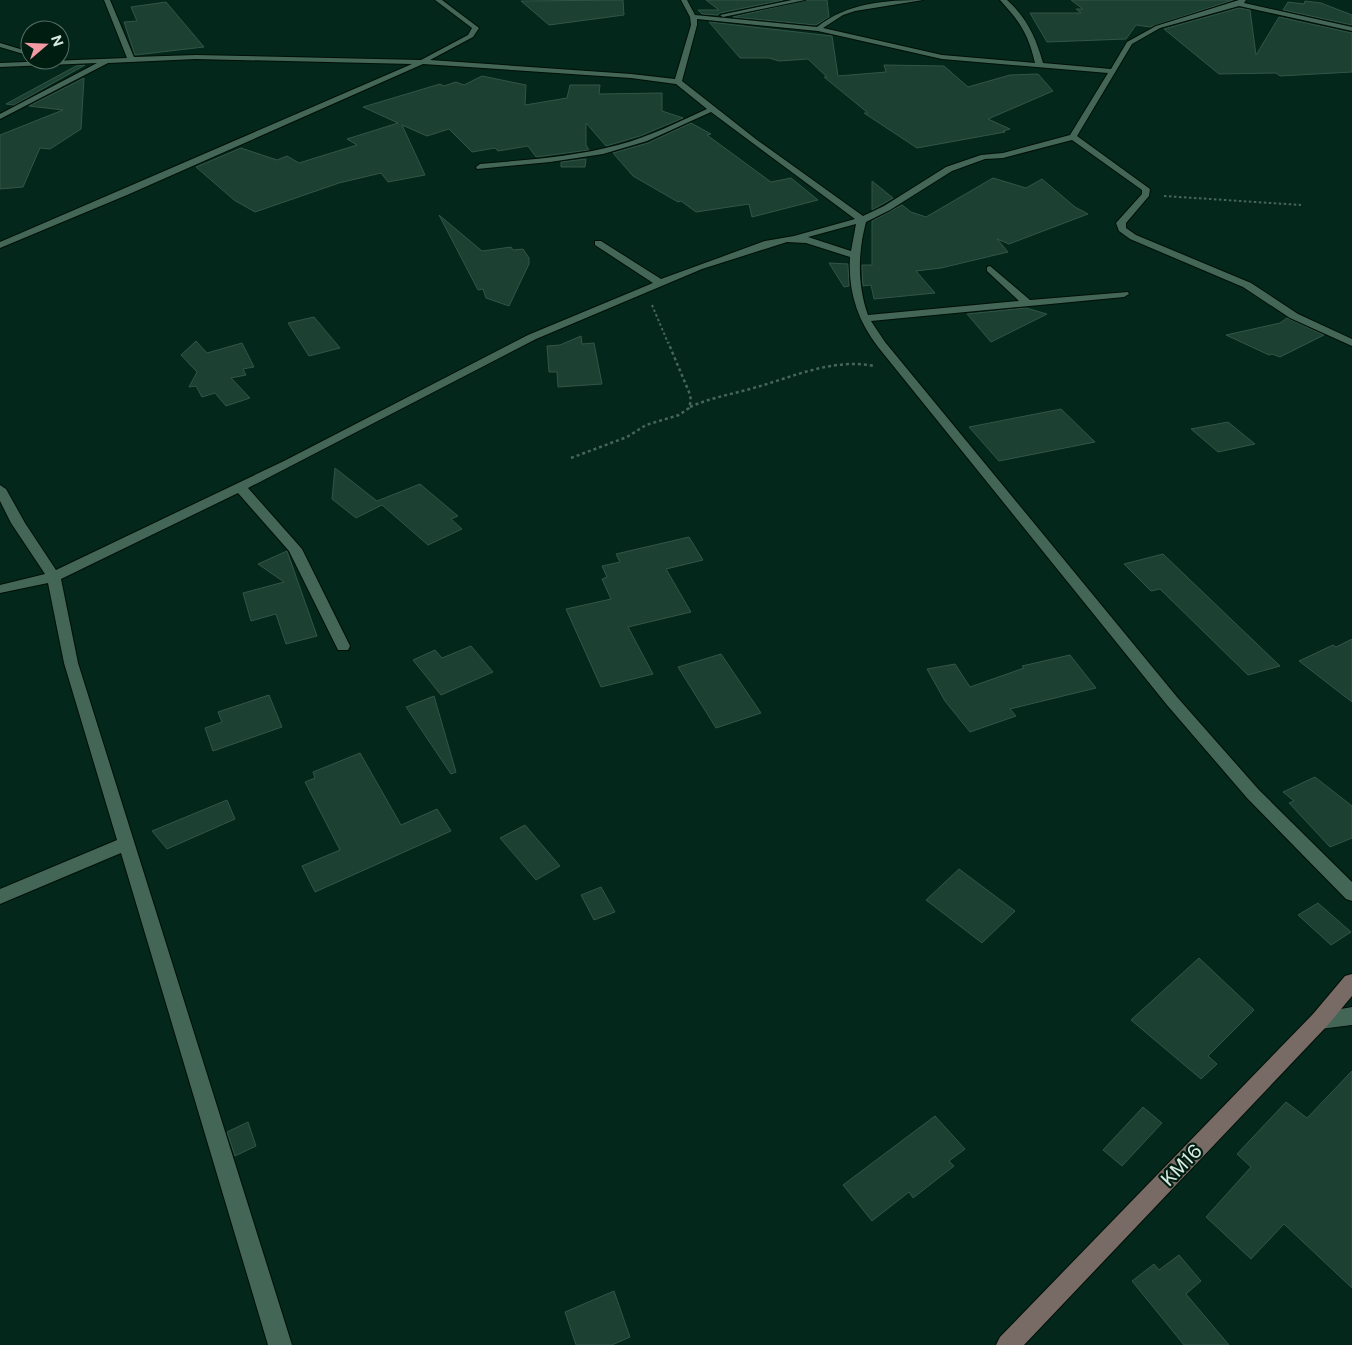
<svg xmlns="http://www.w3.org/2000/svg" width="1352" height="1345" font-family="'Public Sans',sans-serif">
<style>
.building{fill:#1c4133;stroke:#335547}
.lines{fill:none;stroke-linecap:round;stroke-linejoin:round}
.street-casing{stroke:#000f07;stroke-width:2}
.secondary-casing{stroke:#000f07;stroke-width:2}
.path-far1{stroke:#47665b;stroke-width:2;stroke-dasharray:2.5 2.5;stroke-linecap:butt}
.path{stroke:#47665b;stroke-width:2.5;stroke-dasharray:3 3;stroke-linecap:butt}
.street{fill:#436657;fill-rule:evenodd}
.secondary{fill:#786a64;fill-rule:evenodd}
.labels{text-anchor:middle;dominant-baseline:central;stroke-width:4.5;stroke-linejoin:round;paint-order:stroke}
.near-street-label{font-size:19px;fill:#d7eae1;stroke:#001d12}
</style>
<rect width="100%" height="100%" fill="#03271b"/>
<path class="building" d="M623,0L624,15L549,25L521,1Z
M706,0H783L720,13L718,15L702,14L698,10H719Z
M807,0H827L829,17L816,25L733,17Z
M1071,0H1233L1150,27L1136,25L1126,39L1047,42L1030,13H1081L1076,9H1083Z
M1305,1L1321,3L1352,15V25L1283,10L1288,2L1304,4Z
M166,2L204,47L135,55L124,22L137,21L131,7Z
M1239,8L1250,10L1256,55L1279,17L1352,33V72L1280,76L1276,73L1219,74L1164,29Z
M709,22L832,36L838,76L886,72L884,65L944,66L968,87L1010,75L1038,74L1053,91L988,119L1010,129L1003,131L1005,132L917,148L864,113H868L824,77H827L808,59L779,61L769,58H740Z
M85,65L14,105L6,104L76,66Z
M482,76L526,85L525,105L567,98L570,85H600L599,94L662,93V111L683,118L640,136L606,146L586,123V145L589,150L536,157L528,146L498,151L495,148L472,152L449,129L427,136L402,125L425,175L388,182L381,173L339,183L255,212L234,200L196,167L241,148L277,160L287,156L299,163L357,145L347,139L398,123L363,107L440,84L444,86L456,82L464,85Z
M84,78L81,129L50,149L40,148L23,187L0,189V135L63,110L29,106Z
M691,123L711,134L707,135L771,182L791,178L818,200L752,217L749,204L696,212L681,201L678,202L633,176L613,153L648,143Z
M586,159L585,167H561V162Z
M993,178L1026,188L1042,179L1075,207L1088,214L1009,244L997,239L1008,252L941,268L916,271L935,293L874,299L871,285L863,286L862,268V265H872V221L902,205L911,212L926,217Z
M872,181L893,198L872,210Z
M439,215L482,251L511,247L513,250L523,249L529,258V264L509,306L486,298L483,289L478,290Z
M829,263L848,264L849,286L844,287Z
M1026,308L1047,314L991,342L967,314Z
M314,317L340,348L309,356L288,323Z
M1287,318L1324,335L1280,357L1272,354L1269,355L1226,335L1280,323Z
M581,336L582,344L594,343L602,384L558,387L557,372H549L547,346L560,345Z
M196,341L207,353L242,343L254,367L243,369L246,375L231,378L250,398L226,406L215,393L202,397L196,386L189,387L197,372L181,355Z
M1061,409L1095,442L999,461L969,427Z
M1228,422L1255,444L1218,452L1191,429Z
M335,468L377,501L420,484L458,516L451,519L462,529L428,545L382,505L356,518L332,499Z
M689,537L703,560L666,569L691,612L628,627L653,674L601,687L566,609L611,599L602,579L607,577L602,566L620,562L616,554Z
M287,551L317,636L286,644L276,614L251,621L243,593L284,582L258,564Z
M1163,554L1280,666L1248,675L1160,589L1151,591L1124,564Z
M1352,639V702L1299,661L1333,645L1336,647Z
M471,646L493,672L441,695L413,660L435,650L442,658Z
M721,654L761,713L716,728L678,667Z
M1070,655L1096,688L1010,709L1016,716L970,732L945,701L927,669L955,664L970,687L1024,668L1022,666Z
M269,695L282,727L213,751L205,728L222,722L218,712Z
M434,696L456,772L451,774L406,707Z
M360,753L401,825L437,809L451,831L315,892L302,866L340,850L305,782L315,778L313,772Z
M1315,777L1352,806V838L1330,847L1289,803L1294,801L1283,792Z
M227,800L235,819L167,849L152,831Z
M525,825L560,866L536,880L500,838Z
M959,869L1015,911L982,943L926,900Z
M601,887L615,912L594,920L581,895Z
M1318,903L1351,932L1331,945L1298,915Z
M1199,958L1254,1010L1208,1056L1217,1064L1201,1079L1131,1020Z
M1352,1071V1288L1284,1224L1251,1259L1206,1217L1251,1167L1237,1154L1286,1102L1307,1118Z
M1143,1107L1162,1123L1122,1166L1103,1150Z
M935,1116L965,1149L949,1161L954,1166L913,1198L909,1192L872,1221L843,1185Z
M248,1122L256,1146L235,1156L227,1132Z
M1179,1255L1201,1281L1186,1294L1229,1345H1184L1132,1281L1154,1264L1159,1270Z
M614,1291L630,1337L612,1345H576L565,1312Z"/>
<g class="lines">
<defs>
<path id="street" d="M104,0H110L134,57L196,55L421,60L468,35L472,28L435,0H442L479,28L473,37L430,60L631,74L675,79L691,25L690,17L681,0H687L695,15L817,27C847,3 885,0 923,0L855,11L843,15L823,28L942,55L1035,63C1028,33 1020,22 1000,0H1007C1027,18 1036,38 1043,63L1111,69L1127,42L1156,26L1239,0H1246L1244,3L1352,27V31L1239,6L1160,28L1132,44L1077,136L1150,189L1149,196L1126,223V228L1136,235L1251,283L1298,314L1352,339V346L1290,318L1243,287L1130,239L1119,231L1116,223L1142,194V190L1072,140L1003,158L985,159L952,171L890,210L866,222C858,252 857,284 868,315L1019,301L987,271V267L990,266L1030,300L1128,292L1129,294L1124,297L871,321L885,342L1177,697L1259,790L1352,882V901L1346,899L1247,798L1167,705L878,347C857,320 848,291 850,257L806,243L787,242L702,269L536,339L248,488L302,549L350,646L348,650H338L289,551L238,493L61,579L78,663L292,1345H268L121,853L0,904V889L117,840L64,663L48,583L0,593V585L45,574L11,523L0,501V485L6,489L25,523L56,570L284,461L528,335L653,283L595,245V241H601L661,279L765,241L794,236L855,219L711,112L647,141L603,154L550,162L477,169L476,167L480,164C526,160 573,157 618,145C649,137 678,122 707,109L676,84L631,78L423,64L127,195L0,248V242L412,64L196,59L108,63L0,119V114L97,63L0,67V63L127,58ZM697,19L818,31L942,59L1108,73L1070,135L1003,153L981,155L946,167L884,206L863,216L757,140L682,81L697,25ZM856,224L851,251L808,237Z
M792,0H805L723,17L720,15Z
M0,43L30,52V56L0,47Z
M1352,1007V1025L1320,1029L1313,1026L1310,1020L1313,1014Z"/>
<path id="secondary" d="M1352,974V996L1327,1026L1024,1345H996L1000,1337L1313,1014L1345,976Z"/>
</defs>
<use href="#street" class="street-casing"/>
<use href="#secondary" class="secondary-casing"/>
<path class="path-far1" d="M1164,196L1301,205
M652,305L668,343"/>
<path class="path" d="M690,407C712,397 734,394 757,387C795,376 834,358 874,366
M571,458L627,437L646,425L679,415L689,408L691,400L689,392L668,342"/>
<use href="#street" class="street"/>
<use href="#secondary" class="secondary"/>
</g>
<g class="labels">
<g class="near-street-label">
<text transform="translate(1181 1165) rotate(-46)">KM16</text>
</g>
</g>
<g transform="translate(45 45) rotate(71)"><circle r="24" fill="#001d12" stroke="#566f65"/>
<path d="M0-4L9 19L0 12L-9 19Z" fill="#f49aa2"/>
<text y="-8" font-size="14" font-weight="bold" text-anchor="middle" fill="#d7eae1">N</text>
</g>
</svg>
